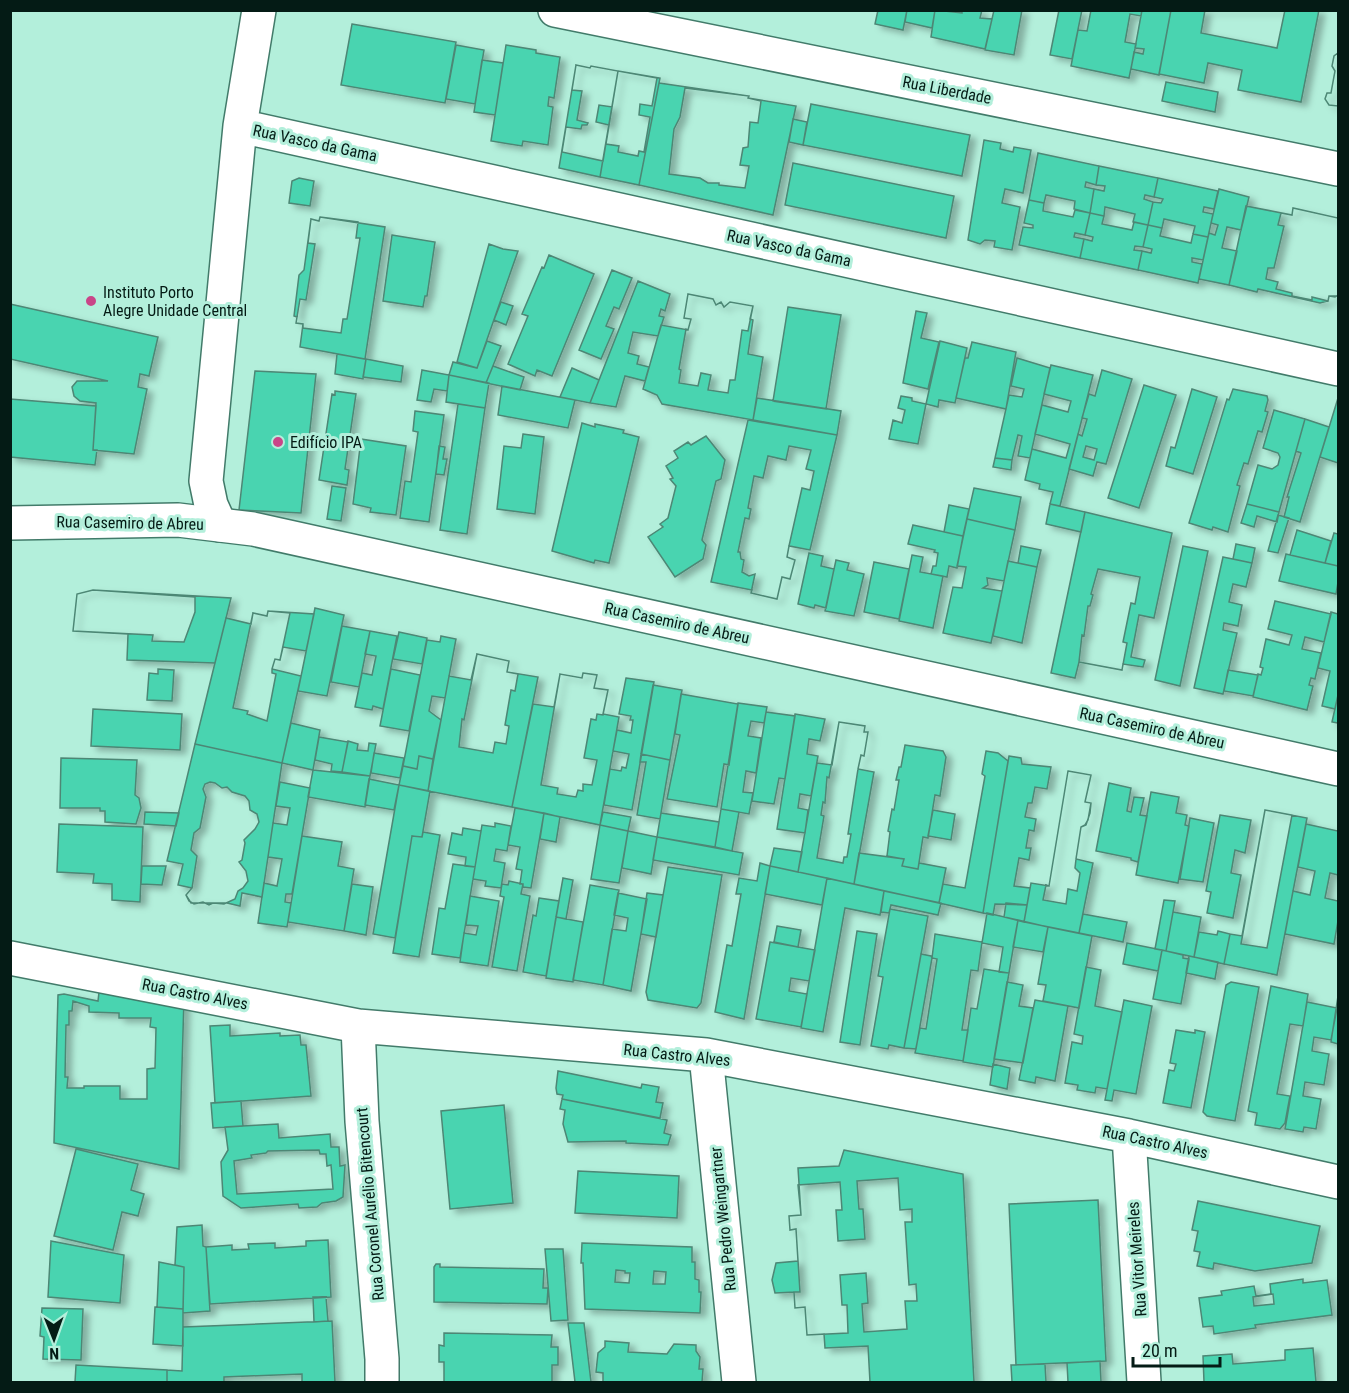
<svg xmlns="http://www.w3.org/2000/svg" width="1349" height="1393" font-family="'Roboto Condensed',sans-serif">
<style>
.building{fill:#48d4b0;stroke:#4d8775;stroke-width:1.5;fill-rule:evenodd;filter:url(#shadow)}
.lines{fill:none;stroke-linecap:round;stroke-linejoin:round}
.minor-casing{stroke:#427b6a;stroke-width:36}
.tertiary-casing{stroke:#427b6a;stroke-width:36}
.minor{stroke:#fff;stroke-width:33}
.tertiary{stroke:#fff;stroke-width:33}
.poi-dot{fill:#c94588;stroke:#b3efdb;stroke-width:2}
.labels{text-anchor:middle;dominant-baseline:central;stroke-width:6;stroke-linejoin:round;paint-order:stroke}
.street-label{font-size:16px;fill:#041b15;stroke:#b3efdb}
.poi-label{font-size:16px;fill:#041b15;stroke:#b3efdb;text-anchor:start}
</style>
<defs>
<filter id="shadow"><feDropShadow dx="6" dy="4" stdDeviation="3" flood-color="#0004"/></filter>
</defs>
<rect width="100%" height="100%" fill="#b3efdb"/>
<path class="building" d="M878,10H907L903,30L875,24Z
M907,10H935L932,28L905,22Z
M935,10L962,13V10H982L980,18L992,19L985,49L931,37Z
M994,10H1022L1014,55L985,50Z
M1059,10H1082L1072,59L1050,55Z
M1091,10H1142L1141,16L1130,14L1125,42L1136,44L1129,78L1071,66L1078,30L1087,31Z
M1142,10H1171L1159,75L1131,69L1134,52L1143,54L1144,49L1135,48Z
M1171,10H1319L1301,102L1238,90L1242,70L1208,63L1204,83L1159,74Z
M1205,10H1285L1277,48L1201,33Z
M352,24L456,42L445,103L341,85Z
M456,45L484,50L475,104L446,99Z
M506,45L536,50V53L560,57L554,98L549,97L548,106L553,107L548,145L523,141L522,146L491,141Z
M1338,53V106L1329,105L1325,99L1327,93H1331L1335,71L1332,66L1334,56Z
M1338,53V106L1329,105L1325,99L1327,93H1331L1335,71L1332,66L1334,56Z
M482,60L503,63L495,115L474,112Z
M576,65L590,68L591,66L618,71L600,177L559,168Z
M576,65L590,68L591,66L618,71L612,107L599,105L596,122L609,125L603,161L562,152L566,127L581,129L582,125H587L588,123L577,120L582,91L572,90Z
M618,71L660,78L639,185L600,177Z
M618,71L657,78L652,106L640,104L639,115L650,117L644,152L639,151L638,156L618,152L619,146L606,144Z
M1166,82L1218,92L1215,112L1162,101Z
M659,83L749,96L748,98L796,106L773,215L639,185Z
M685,88L749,96L748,98L761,101L758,123L750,122L748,147L743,148L740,165L749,166L745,188L719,185V183H708L700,178L669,174L674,129L680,117Z
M811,104L970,135L962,176L803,145Z
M793,119L807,122L803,145L789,142Z
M984,140L1001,143L1000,149L1013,152L1014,147L1031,150L1023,193L1005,189L1002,203L1020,207L1012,250L994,247L995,241L985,240L980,244L968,240Z
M1038,153L1099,166L1096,185L1086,182L1085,187L1094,189L1090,213L1074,209L1075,201L1046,195L1044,203L1029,200Z
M793,163L954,196L946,238L785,205Z
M1099,166L1158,178L1154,197L1145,195L1144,199L1153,202L1148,225L1133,222L1135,214L1105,207L1104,216L1090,213L1094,189L1104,191L1105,186L1096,185Z
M299,178L314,181L310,206L289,203L292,181Z
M1158,178L1218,191L1214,209L1204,207L1203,212L1213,214L1208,237L1193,234L1195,226L1164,219L1162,228L1148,225L1153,202L1161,203L1163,199L1154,197Z
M1219,189L1249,197L1241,230L1227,227L1222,248L1237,251L1229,285L1199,279L1209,233L1215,235L1218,225L1211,223Z
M1029,200L1044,203L1043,211L1073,217L1075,210L1090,213L1085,235L1075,233L1074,237L1084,239L1080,258L1019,245L1023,227L1033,228V225L1024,223Z
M1246,206L1292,215L1293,208L1338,218V296H1329L1328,301L1320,303L1258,289L1257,292L1229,285Z
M1293,208L1338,218V295L1335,297L1329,296L1328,301L1312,297V300L1292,296V293L1276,289L1278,282L1266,279L1268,268H1274L1284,226L1278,225L1281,213L1292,215Z
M1090,213L1104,216L1102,224L1132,230L1134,222L1148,225L1143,247L1135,246L1134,250L1142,251L1138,270L1080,258L1084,239L1092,241L1093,237L1085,235Z
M320,217L358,222L356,238H360L347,319H343L341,333L303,328V324L296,323L300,299L306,300L315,244L308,243L311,219L319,221Z
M320,217L385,227L365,359L300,347L303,324L296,323L297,317L294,316L299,275L304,270L311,219L319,221Z
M1148,225L1162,228L1160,236L1191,243L1193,234L1208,237L1203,260L1192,258V262L1202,264L1198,283L1138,270L1142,251L1151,253L1152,249L1143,247Z
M392,235L435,242L427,296H425L423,307L383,301Z
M489,244L503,249L518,251L477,368L457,362Z
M549,255L594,274L552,376L537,370L535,376L508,364L528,316L522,314L542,267L544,268Z
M612,270L632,278L619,309L614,307L606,326L614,329L601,359L579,350Z
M638,281L670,294L665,311L661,309L659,316L664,317L658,336L633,332L628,353L639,356L637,364L649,367L645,381L625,376L616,407L590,403Z
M688,294L713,299L716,305L721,302L724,307L730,302L753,306L748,331L742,330L735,380H730L728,393L708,390L711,375L701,373L698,386L679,383L681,370L679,369L686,329L688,330L691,319L684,318Z
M688,294L713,299L716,305L721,302L724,307L730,302L753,306L750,319L753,320L748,354L763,357L753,420L662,404L657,395L643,389L661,325L688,330L691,319L684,318Z
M501,302L513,306L506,325L494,320Z
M10,304L158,337L149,376L140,374L138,387L147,389L134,454L93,450L96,403L80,401L74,396L72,387L77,381H108L10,359Z
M788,307L841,315L826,409L773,401Z
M916,311L927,313L921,338L939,342L928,389L903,383Z
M487,341L501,346L486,383L449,375L453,362L477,368Z
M940,341L967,348L955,403L939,400L938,407L926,404Z
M972,342L1016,352L1006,409L956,398L965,358H968Z
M337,354L366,359L363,379L335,374Z
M1017,358L1050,368L1030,458L1018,456L1022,436L1018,435L1012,460L995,458L1009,395L1022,397L1024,389L1011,386Z
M366,359L403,366L401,382L363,377Z
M1051,365L1093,375L1060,506L1050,504L1053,492L1039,489L1040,484L1025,480L1032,449L1066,458L1070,444L1035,434L1042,405L1068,412L1071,401L1044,394Z
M493,366L524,377L520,390L486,383Z
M572,368L599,380L590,403L560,397Z
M422,370L449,375L447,391L434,389L431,402L417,400Z
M1102,370L1132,379L1106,464L1097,462L1093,476L1069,469L1078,434L1082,436L1087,419L1082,418L1089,394L1095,396ZM1086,446L1097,449L1094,460L1083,457Z
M255,371L316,374L301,513L239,510Z
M449,375L489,383L485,408L446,402Z
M1144,385L1176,395L1139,508L1108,498Z
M502,386L575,400L568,428L498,415Z
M1192,389L1217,397L1193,474L1166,466L1171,447L1175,448Z
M1233,389L1267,396L1268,400L1265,411L1268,412L1262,432L1258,431L1248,464L1244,463L1237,485L1240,486L1228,532L1213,527L1212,530L1189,523L1227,399L1229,400Z
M335,391L356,394L345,469L349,470L347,485L319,480L332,394L335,395Z
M901,396L912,398V401L926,404L918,444L889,439L893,420L902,423L905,410L898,408Z
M757,398L841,411L837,435L753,420Z
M1338,398V463L1320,457Z
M10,399L96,406L93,450H97L95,465L10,457Z
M458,404L485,408L467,534L440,530Z
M1274,410L1305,419L1279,512L1247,504L1258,465L1272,469L1278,465L1280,457L1278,453L1263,448Z
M415,411L444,415L429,522L400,518L405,481L411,482L418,432L413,431Z
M1305,419L1329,427L1300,522L1284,517L1289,497H1287L1301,453L1296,451Z
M748,420L837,435L810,550L789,546L787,557L795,560L790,579L782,577L777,599L751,593L752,590L711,582Z
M582,423L595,427V424L624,430L623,433L639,437L609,563L595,560L594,563L552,551Z
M523,434L544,437L535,514L497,509L504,446L521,448Z
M706,436L725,460L721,479L716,481L702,540L706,545L703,559L675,577L648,537L663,527L660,524L668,518L676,486L670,479L673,478L666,466L678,458L674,451L688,442L691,445Z
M361,439L406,446L396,515L370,512L371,508L353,504Z
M439,446L445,447L443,459H447L444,475L436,474Z
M789,446L811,450L806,469L814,471L810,490L802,488L789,546L787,557L795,560L790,579L782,577L777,599L751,593L755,574L749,576L742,572L744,560L741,559L740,552H738L745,518L749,519L751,509L748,508L754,476L763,478L768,456L786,460Z
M995,458L1012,460L1011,470L993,467Z
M332,486L346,488L341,521L327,519Z
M974,488L1021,497L1015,530L967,519Z
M1050,504L1085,512L1081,532L1046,524Z
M1247,504L1279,512L1277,522L1257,516L1254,527L1241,523Z
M949,505L969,509L963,536L944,532Z
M1085,512L1172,533L1154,618L1139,615L1131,657L1145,660L1143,667L1123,664L1122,670L1079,662L1075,678L1051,673Z
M1278,515L1289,518L1278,553L1268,551Z
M967,519L1015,530L1004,581L987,578L988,585L983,588L1002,591L991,643L943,633L953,587L962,588L966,567L957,566Z
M913,525L963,536L957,568L949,566L947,577L931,574L933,566H936L938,553L934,552L935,550L908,544Z
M1297,530L1331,541L1325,563L1290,555Z
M1334,533L1338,534V566L1325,563Z
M1236,544L1255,548L1252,563L1233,559Z
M1021,546L1041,550L1037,567L1018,563Z
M1183,546L1208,551L1180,686L1155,680Z
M809,553L823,556L821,566L834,569L826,608L815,605L814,608L798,604Z
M1286,554L1338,566V582L1336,594L1279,581Z
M912,555L923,557L920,572L943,576L933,628L899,621Z
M1223,557L1252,563L1246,587L1233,584L1229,602L1242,605L1238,626L1224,623L1223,630L1237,633L1223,694L1194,688Z
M836,560L849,563L847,570L864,574L854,616L825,611Z
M1008,561L1037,567L1022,643L993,636Z
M874,562L909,569L899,619L864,612Z
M1098,569L1140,577L1135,604L1131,603L1123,642L1127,643L1122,670L1079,662L1082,635L1084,636L1088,606H1090L1093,595L1091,594Z
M93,590L231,598L215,663L127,660L128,634L73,631L77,594Z
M93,590L195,597V612L184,642L152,641L153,635L73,631L77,594Z
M1275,601L1331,614L1324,642L1305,637L1302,649L1321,653L1315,679L1311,678L1309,685L1313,686L1307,710L1253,697L1258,674L1261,675L1263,668L1260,667L1266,639L1289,645L1292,635L1268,629Z
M315,608L344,615L327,696L298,691Z
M268,611L290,613L280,660L275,659L272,669V673L276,674L267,721L247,714L248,711L233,708L253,613L267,616Z
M268,611L314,614L306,651L283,647L280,660L275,659L272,669L301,676L282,763L195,744L226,618L251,624L253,613L267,616Z
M1331,612L1338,614V695L1335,709L1322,706L1330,671L1318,668Z
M342,626L370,631L359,687L331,682Z
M370,631L397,636L383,709L373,706L372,710L355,707L362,673L372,675L376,656L365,654Z
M399,632L427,638L422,664L393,659Z
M441,636L456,639L445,698L432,696L429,711L441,720L433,759L419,756L417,769L403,766L427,640L440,642Z
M477,654L509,661L507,672L538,677L512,807L428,791L449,676L471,680Z
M477,654L509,661L507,672L518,674L515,691L511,690L505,725L509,726L506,744L495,742L493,753L459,747L462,719L464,720Z
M158,669L174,670L172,701L147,700L149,673L158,674Z
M391,669L420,675L409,731L380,726Z
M1228,670L1258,675L1253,696L1224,691Z
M583,673L597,675L594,688L608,690L603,714L619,717L600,825L512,807L533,704L554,707L560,674L582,678Z
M583,673L597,675L594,688L608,690L603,715L597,714L596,720L591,719L584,758L597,760L592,785L583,784V791L578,790L576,797L557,794L558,788L541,785L560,674L582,678Z
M626,678L654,682L632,810L604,805L610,769L621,771L622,767L626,768L629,754L613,751L617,730L631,733L633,720H630L631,716L619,714Z
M653,685L682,690L670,760L641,754Z
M681,694L738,704L729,765L724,764L717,807L667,799L680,735L675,734Z
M1338,695V723L1332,722Z
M738,703L767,707L764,723L751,721L748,736L761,738L756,773L746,771L743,792L753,793L749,814L721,809Z
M93,709L182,714L180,750L91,746Z
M766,712L795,716L785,779L779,778L774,804L752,801Z
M795,714L825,719L820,741L809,739L807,754L818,756L811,796L800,794L798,808L808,810L805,833L777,829Z
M839,722L865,726L864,732H868L864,756L861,755L858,769L874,772L854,884L798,872L817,763L832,765Z
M839,722L865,726L864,732H868L864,756L861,755L858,769L848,834H851L847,857H844L843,863L817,858L824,816L821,815L823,802L825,803L827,777L829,778Z
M291,723L320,730L313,770L282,763Z
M319,737L348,742L342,772L331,771L332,764L315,760Z
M348,741L358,744L357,750L368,751L369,743L376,744L370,776L342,772Z
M195,744L282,763L262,897L242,893L240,906L227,903H191L186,895L192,888L178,885L183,864L167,861Z
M905,745L943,751L946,757L940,796L935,795L928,838L923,837L918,869L902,866L904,859L887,856L890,832L888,831L892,809L894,810L899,780H896L899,767H901Z
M986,751L998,753L1008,761L983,913L939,903L943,884L965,888L985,776L982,774Z
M374,753L404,758L400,778L371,773Z
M641,754L670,760L660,819L637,815L646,762H640Z
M419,756L433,759L428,791L399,785L403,766L417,769Z
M1009,756L1021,758L1022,764L1051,767L1047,789L1035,787L1032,803H1028L1025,817L1036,819L1034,831L1029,830L1026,848H1031L1029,860L1019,858L1014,886L1030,888L1027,905L995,904L993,915L983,913Z
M61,758L137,760L135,795L139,798L141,808L136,824L105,822V811H100V808H60Z
M313,770L370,776L365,807L308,797Z
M1068,771L1091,775L1085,802L1091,803L1088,820L1085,825L1081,827L1076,859L1075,868L1080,873L1077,891L1068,889L1066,904L1043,900L1046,885L1049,886Z
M1068,771L1091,775L1085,802L1091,803L1090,813L1086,825L1081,827L1076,859L1093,863L1079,933L1024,922L1031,883L1049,886Z
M369,779L399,785L394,810L365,805Z
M210,782L215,783L222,788L227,787L232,792L245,796L249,801L250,810L257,814L259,822L255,829L244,840L245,843L242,860L239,862L246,871L248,881L243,888L238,891L235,899L224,904L213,903L209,905L203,902L194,904L189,901L186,895L192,888L197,856L191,850L194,833L200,828L206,797L203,789L205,784Z
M280,782L310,788L292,894H286L285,902L291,903L287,927L258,923L264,883L277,886L282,859L268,857L273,823L287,825L290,808L276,806Z
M1109,783L1131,788L1127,811L1131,812L1134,797L1144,798L1140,815L1147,816L1138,862L1131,860V858L1096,851Z
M399,785L430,791L422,837L412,836L395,938L373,934Z
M1151,792L1179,797L1176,813L1187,815L1185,825L1189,826L1178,883L1136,875Z
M515,808L544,813L531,888L523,887V884H520L522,870L516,869L520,847L508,845Z
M721,809L739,812L732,851L715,847Z
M933,810L955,814L951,840L928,836Z
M1265,810L1307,818L1277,975L1224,964L1230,934L1242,936Z
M1265,810L1292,815L1267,948L1241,944Z
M145,812L179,813L176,826L144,824Z
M603,812L631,817L628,831L600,825Z
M544,813L560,817L556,842L540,839Z
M661,813L719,822L715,847L657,837Z
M1220,815L1251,820L1245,853L1235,850L1231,873L1241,875L1233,918L1207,913L1211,892L1206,891Z
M1190,818L1214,823L1203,882L1180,879Z
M495,823L511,826L507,851L496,849L494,861L505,863L501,888L485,886L486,881L473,879L482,825L495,827Z
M59,824L143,827L140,902L112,900V884L93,883L94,874L57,872Z
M1306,824L1338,831V875L1330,873L1325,898L1338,901V921L1334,944L1285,934L1293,891L1310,895L1315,871L1298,867Z
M600,825L628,831L619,883L591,879Z
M463,828L481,831L475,867L465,866L466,857L448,854L452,833L462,835Z
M628,831L657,837L651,874L622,868Z
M423,832L440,835L419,957L393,953L412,836L422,837Z
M302,836L342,842L338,866L354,869L344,931L288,922Z
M657,837L743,853L739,875L653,860Z
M774,848L802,852L798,872L770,866Z
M859,853L904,859L902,866L918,869L919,863L946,868L939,903L854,884Z
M760,863L770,866L744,1019L715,1012L727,945L732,946L741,894H736L739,878L757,881Z
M453,864L475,867L460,958L432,954L439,908L445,909Z
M142,866H166L162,885L141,884Z
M770,866L827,878L822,905L765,894Z
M668,867L722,875L701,1003L697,1008L648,1000L646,992Z
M563,878L573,880L566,919L556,917Z
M827,878L884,891L880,915L845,908L823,1032L801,1028Z
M509,881L523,884L521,894L530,896L517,971L492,967L504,897L500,896L502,884L508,885Z
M352,884L373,887L366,935L344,931Z
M590,885L619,890L603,985L573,980Z
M884,891L941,903L938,915L891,905L889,913L881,912Z
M618,893L647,899L631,991L603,985L612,929L626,931L628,918L614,915Z
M647,893L663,895L656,937L641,934Z
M470,896L499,901L488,966L460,962L464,933L476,935L478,926L466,925Z
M539,898L559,901L546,976L523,972L533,915L536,916Z
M1164,900L1175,901L1166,951L1155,949Z
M1006,903L1027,905L1024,922L1004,917Z
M890,909L928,916L904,1048L889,1045L888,1049L871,1046L883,977L878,976Z
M1173,912L1201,917L1194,957L1166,951Z
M987,913L1018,920L1009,973L999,972L1003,947L982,943Z
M1083,914L1127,922L1123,942L1079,933Z
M556,917L583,922L573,982L546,978Z
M1018,920L1048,927L1043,952L1013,947Z
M777,926L801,930L798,947L774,942Z
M1048,927L1092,936L1079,1008L1043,1001L1046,985L1038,984Z
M857,931L877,934L860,1045L840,1042Z
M1218,931L1230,934L1224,964L1194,957L1199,932L1217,935Z
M935,934L982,942L978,971L971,970L962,1030H968L963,1061L915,1053L920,1028L926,1029L937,959L932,958Z
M770,942L815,950L809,981L791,978L789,991L807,994L801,1027L756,1019Z
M1127,943L1162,950L1158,971L1123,964Z
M1162,950L1183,955V958L1189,959L1181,1004L1153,999Z
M921,954L931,956L932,958L916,1049L904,1048Z
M1189,956L1218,962L1215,979L1186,973Z
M1086,967L1101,970L1095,1006L1122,1012L1107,1089L1096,1087L1095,1093L1077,1090L1078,1085L1065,1083L1072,1042L1082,1044L1083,1036L1074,1034Z
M984,969L1009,973L993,1067L963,1062L971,1008L977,1009Z
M1007,982L1023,985L1019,1006L1033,1008L1023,1063L994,1059Z
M1231,982L1259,987L1235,1121L1207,1116L1203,1112L1226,985Z
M100,983L184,998L179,1169L54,1143L58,995L64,994L98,1001Z
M1271,986L1308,994L1303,1026L1290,1024L1277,1094L1290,1096L1285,1123L1280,1129L1255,1125L1257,1113L1248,1111Z
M1338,996V1044L1331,1042Z
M1035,1000L1068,1006L1055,1081L1036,1077L1035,1083L1019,1080Z
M1124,1000L1152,1006L1136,1094L1114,1090L1112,1101L1105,1100Z
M73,1001L89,1006V1012L119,1013V1018H151L150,1027L156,1028L155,1068L147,1069V1099H120V1086H84V1088H67L68,1077H65L66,1025H69V1011H72Z
M1307,1002L1337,1008L1331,1040L1314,1037L1312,1051L1329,1054L1324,1085L1305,1082L1303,1096L1321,1099L1316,1129L1304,1127L1303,1132L1285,1129Z
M230,1025V1036L280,1033V1036L300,1035L301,1045H306L311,1096L215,1103L210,1026Z
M1176,1030L1195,1033V1030L1205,1032L1191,1108L1163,1103L1169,1070L1174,1071L1176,1064L1170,1063Z
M993,1064L1010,1068L1007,1089L990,1085Z
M558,1071L641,1088L642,1084L659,1087L656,1102L663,1103L660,1118L562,1099L563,1095L557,1094L556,1088Z
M562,1099L667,1120L664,1133L671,1135L668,1145L626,1143V1141L568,1142L563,1124L565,1110L560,1109Z
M241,1101L243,1126L213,1128L211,1103Z
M504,1105L513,1203L450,1209L441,1111Z
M278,1124L279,1138L330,1134L331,1147H339L340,1166L345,1165L343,1197L336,1201L322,1203L317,1207L299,1208L298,1204L241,1208L223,1196L221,1162L228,1150L225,1127Z
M76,1149L138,1164L131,1190L144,1194L138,1216L122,1212L113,1250L54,1236Z
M319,1150L320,1154H326L327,1166L331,1165L333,1189L237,1194L234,1161L252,1158L251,1155L266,1153L268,1151Z
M844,1150L963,1174L974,1382H870L868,1346L825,1348L824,1334L807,1335L805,1307L795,1308L794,1292L775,1293L772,1280L776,1263L798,1261L796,1229L790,1230L789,1216L801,1215L798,1168L839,1166Z
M578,1171L679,1176L677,1218L575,1213Z
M898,1178L900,1210L912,1209V1222H905L909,1285L916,1284L917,1301H905L907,1329L864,1332L862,1304L868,1303L866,1273L840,1275L842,1305H847L848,1333L807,1335L805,1307L795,1308L794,1292H800L796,1229L790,1230L789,1216L801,1215L798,1185L840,1182L842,1210H836L838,1241L865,1239L863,1209H859L857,1181Z
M1098,1200L1106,1361L1016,1365L1009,1204Z
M1198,1201L1320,1226L1312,1263L1255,1271L1214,1263L1213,1269L1197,1266L1200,1252L1194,1251L1198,1231L1192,1230Z
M202,1225L203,1246L206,1247L210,1311L183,1313L184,1267L175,1265L177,1227Z
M328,1240L331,1297L210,1304L206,1247L232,1245V1250L249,1249L248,1244L275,1243V1248L306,1246V1241Z
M51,1241L124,1255L120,1303L48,1297Z
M582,1243L692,1247V1262H695V1279L699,1280V1292H701L700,1313L585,1309L583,1263H581ZM616,1270L625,1271V1273H630L629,1283L615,1282ZM654,1271L666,1272L665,1284H653Z
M545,1249H563L568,1320L551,1321Z
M159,1262L184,1267L183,1309L157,1307Z
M436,1264H440V1267L544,1269L543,1288H548L547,1304L434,1302V1267Z
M1303,1279V1283L1327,1280L1332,1315L1255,1325L1256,1328L1214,1334L1213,1326L1203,1327L1199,1298L1222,1295L1221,1291L1254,1286L1256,1296L1271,1294L1270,1284Z
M1273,1294L1274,1304L1254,1306L1253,1297Z
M313,1297H326L328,1321L314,1322Z
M155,1307L183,1309V1346L153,1344Z
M42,1308L83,1309L81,1360L43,1359L44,1337L40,1336Z
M332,1321L335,1382H167V1370L182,1371L183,1327Z
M568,1323H584L591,1382H575Z
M444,1333L552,1335L551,1347H558V1365H552V1382H444V1362H439V1345L444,1346Z
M605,1341L629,1343L628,1352L667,1354L674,1344L696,1345V1351L700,1357L699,1369H703L702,1382H603V1373L596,1372L598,1353L605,1347Z
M1313,1348L1316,1382H1204L1203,1356L1232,1354L1233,1364L1285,1360V1350Z
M1100,1361L1101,1382H1068L1067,1363Z
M1045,1364L1046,1382H1012L1011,1365Z
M76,1365L167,1370V1382H75Z
M302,1374V1382H224V1377Z"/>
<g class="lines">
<defs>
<path id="minor" d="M555,10L1338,169
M240,126L1338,369
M220,525L211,505L206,481L240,126L259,10
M10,958L358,1026L706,1055L1129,1136L1338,1182
M358,1026L362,1121L382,1359V1382
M706,1055L739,1382
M1129,1136L1144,1382"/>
<path id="tertiary" d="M10,523L178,520L253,529L1338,769"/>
</defs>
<use href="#minor" class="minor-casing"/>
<use href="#tertiary" class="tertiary-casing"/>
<use href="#minor" class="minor"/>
<use href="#tertiary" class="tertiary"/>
</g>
<g class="poi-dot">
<circle cx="91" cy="301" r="6"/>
<circle cx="278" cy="442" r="6"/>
</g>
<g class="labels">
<g class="street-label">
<text transform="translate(947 90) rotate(11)">Rua Liberdade</text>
<text transform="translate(315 143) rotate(12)">Rua Vasco da Gama</text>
<text transform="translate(789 248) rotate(12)">Rua Vasco da Gama</text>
<text transform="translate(130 523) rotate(1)">Rua Casemiro de Abreu</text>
<text transform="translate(677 623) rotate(12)">Rua Casemiro de Abreu</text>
<text transform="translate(1152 728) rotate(12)">Rua Casemiro de Abreu</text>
<text transform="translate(195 994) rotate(11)">Rua Castro Alves</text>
<text transform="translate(677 1055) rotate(6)">Rua Castro Alves</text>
<text transform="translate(1155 1142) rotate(12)">Rua Castro Alves</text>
<text transform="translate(370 1204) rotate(-95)">Rua Coronel Aurélio Bitencourt</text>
<text transform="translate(723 1219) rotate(-96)">Rua Pedro Weingartner</text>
<text transform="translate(1137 1259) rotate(-94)">Rua Vitor Meireles</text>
</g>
<g class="poi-label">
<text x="103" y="292">Instituto Porto<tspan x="103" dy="18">Alegre Unidade Central</tspan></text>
<text x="290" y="442">Edifício IPA</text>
</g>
</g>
<rect width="1349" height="1393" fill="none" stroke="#041b15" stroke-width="24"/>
<g transform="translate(54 1339) rotate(179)" stroke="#b3efdb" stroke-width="4.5" paint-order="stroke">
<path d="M0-4.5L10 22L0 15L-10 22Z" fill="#041b15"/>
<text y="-9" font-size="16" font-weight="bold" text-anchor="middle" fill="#041b15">N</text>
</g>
<path d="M1133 1357v9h87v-9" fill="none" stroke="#041b15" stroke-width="3"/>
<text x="1142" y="1357" font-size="18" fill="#041b15" stroke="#b3efdb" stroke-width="4.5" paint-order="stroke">20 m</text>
</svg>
